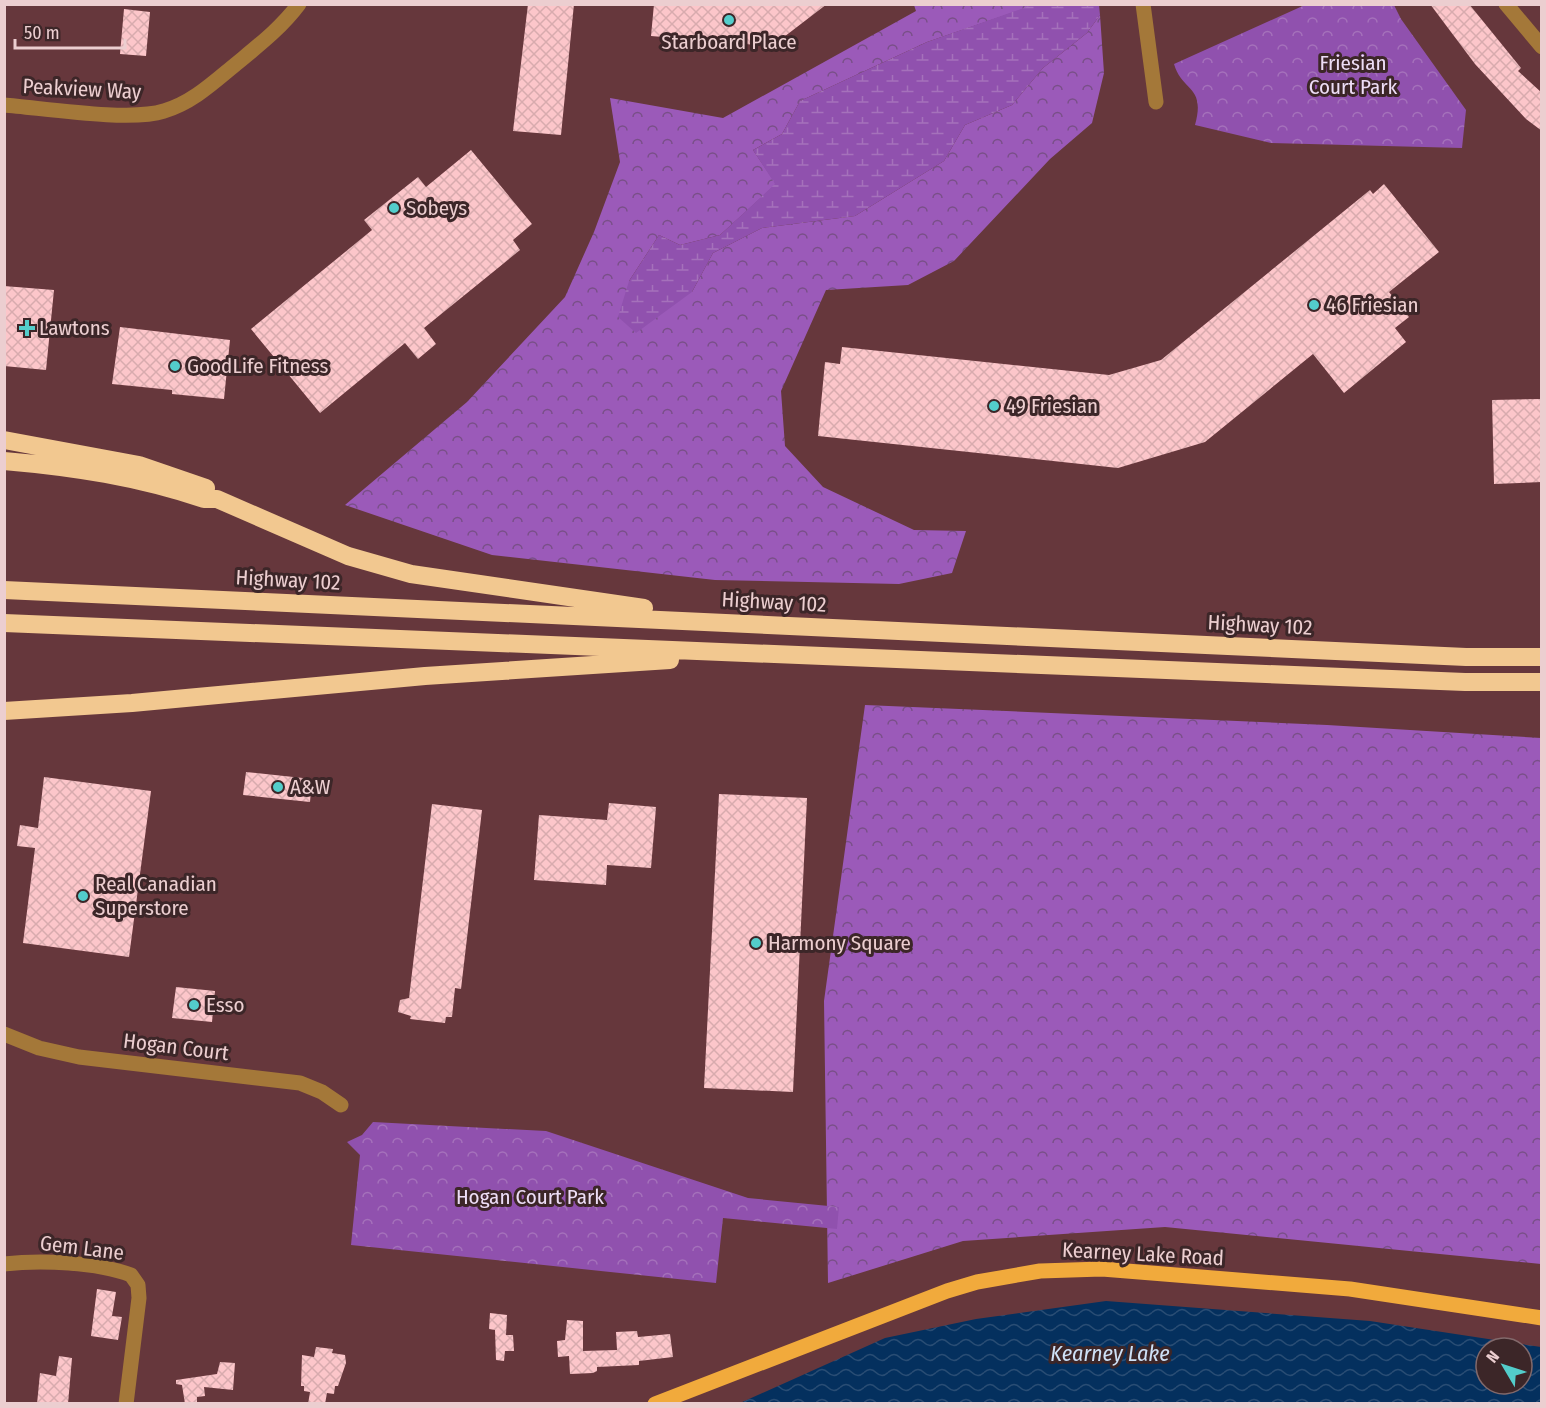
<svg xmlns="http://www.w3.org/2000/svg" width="1546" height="1408" font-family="'Fira Sans Condensed',sans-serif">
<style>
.forest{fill:url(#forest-crowns)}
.wetland{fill:url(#wetland-marsh)}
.park{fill:url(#park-crowns)}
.water{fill:url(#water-waves);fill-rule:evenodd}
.building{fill:url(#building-cross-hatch)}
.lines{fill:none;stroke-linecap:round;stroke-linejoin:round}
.minor{stroke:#a47839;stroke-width:15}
.major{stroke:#f1aa3c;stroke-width:15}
.highway{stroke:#f2c890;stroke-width:18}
.poi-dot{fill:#53cdcb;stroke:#3c2628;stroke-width:2}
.labels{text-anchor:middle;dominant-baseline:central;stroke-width:6;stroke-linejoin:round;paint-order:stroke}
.poi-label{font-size:21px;fill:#ecced0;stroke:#3c2628;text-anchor:start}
.park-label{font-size:21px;fill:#edddf6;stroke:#3c2628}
.street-label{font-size:21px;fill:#ecced0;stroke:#3c2628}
.water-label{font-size:22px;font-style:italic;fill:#cee1f7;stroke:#3c2628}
</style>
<defs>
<pattern id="forest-crowns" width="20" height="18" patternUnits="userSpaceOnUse" patternTransform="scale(1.5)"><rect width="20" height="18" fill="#9b5ab9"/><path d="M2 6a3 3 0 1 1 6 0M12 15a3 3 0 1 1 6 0" fill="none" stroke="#794f88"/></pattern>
<pattern id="wetland-marsh" width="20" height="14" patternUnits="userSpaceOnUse" patternTransform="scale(1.5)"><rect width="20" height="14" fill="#9051ae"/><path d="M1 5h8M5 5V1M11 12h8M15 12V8" fill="none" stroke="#a571bb"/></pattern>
<pattern id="park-crowns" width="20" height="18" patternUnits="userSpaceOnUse" patternTransform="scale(1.5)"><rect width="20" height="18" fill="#9051ae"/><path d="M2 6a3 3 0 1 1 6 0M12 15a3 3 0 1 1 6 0" fill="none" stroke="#a571bb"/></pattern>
<pattern id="water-waves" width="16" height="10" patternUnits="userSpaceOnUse" patternTransform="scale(1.5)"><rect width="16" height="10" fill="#04305e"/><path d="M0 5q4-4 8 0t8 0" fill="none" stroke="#294d74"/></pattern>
<pattern id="building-cross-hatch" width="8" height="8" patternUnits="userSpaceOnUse" patternTransform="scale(1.5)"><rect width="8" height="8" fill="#fcc6ca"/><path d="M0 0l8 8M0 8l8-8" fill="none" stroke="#d8abae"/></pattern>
</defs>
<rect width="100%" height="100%" fill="#66373c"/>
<path class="forest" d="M914,5H1035L927,42L800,101L782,134L753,150L776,184L720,235L680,245L659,235L629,281L692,292L713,253L762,228L855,216L944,161L965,125L1012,105L1043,68L1087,33L1100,15L1104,73L1092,123L1050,159L954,261L908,285L826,290L781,391L785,446L823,487L914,530L966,531L952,573L899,584L715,580L492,555L345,505L467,402L565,297L594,232L620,162L610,98L723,118L916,11Z
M865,705L1327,725L1541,738V1264L1165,1227L963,1241L828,1283L824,1001Z"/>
<path class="wetland" d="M1035,4L1099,5L1100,15L1087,33L1043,68L1012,105L965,125L944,161L855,216L762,228L713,253L692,292L636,333L618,317L629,281L659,235L680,245L720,235L775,184L753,150L782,134L800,101L927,42Z"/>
<path class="park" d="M1307,4L1394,5L1401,19L1466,110L1462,148L1271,143L1195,125C1206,85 1182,92 1174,64Z
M373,1122L546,1131L748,1198L839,1207L837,1229L723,1218L716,1283L351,1245L360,1155L347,1142L362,1135Z"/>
<path class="water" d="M1106,1301L1370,1321L1541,1347V1403H740L885,1338L976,1319ZM1486,1348H1522V1384H1486Z"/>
<path class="building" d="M528,4H574L561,135L513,131Z
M654,4H827L780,40L757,45L651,36Z
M1430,4H1469L1521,68L1518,71L1542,93V131L1526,119L1475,64Z
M124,9L150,12L146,56L120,54Z
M471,150L532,224L513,240L520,250L424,328L436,344L418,359L405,343L320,413L251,329L372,230L364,220L418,177L426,187Z
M1384,184L1439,252L1389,292L1409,317L1395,328L1406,342L1344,393L1313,354L1205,442L1118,468L818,436L825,362L840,364L842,347L1109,375L1154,362L1161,360L1370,190L1373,194Z
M4,286L54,290L46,370L4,366Z
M120,327L230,340L224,399L172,394V390L112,384Z
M1542,399V482L1494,484L1492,400Z
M246,772L312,779L310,802L243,795Z
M44,777L151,791L129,957L23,943L35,848L17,846L20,825L38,828Z
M719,794L807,798L793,1092L704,1088Z
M609,803L656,807L651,868L607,865L606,885L534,880L539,815L607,820Z
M432,804L482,810L461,989L455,988L452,1017H446L445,1023L410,1019L411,1016L398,1012L400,1000L409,998Z
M176,987L215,991L212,1022L172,1018Z
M97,1289L116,1292L112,1316L122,1317L118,1340L91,1336Z
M490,1313L507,1315L506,1335H513L514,1351H505L504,1361L496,1360L495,1330L489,1329Z
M567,1320L583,1321V1351L617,1350L616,1332L637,1331L638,1337L670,1334L673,1357L639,1361V1365L597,1367V1371L593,1373L570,1374L569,1356L558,1357L557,1341L565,1340Z
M316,1347L333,1349L332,1353L345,1355L346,1363L338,1386H335L334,1394L327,1393L325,1404H308L310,1392L304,1391V1386H301L302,1355L314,1357Z
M59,1356L72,1358L68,1404H37L40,1373L56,1376Z
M220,1362L235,1363L233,1390L204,1387L205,1396L197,1397V1402L185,1404L182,1385L176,1384V1380L217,1374Z"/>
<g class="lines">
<path class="minor" d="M1143,4L1156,102
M1506,4L1542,47
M4,105C43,108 130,122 164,111C192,103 214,82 236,64C259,45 281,28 299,4
M4,1034L39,1048L79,1057L300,1083L322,1092L341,1105
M4,1264C41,1260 97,1262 131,1275L138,1285L139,1298L126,1404"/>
<path class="major" d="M655,1404L947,1291L977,1282L1040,1271L1102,1269L1350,1289L1542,1318"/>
<path class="highway" d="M4,440L139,465L206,488
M4,461C74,467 138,477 204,499H217L348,556L411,574L644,608
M4,590L1466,657H1542
M4,623L1465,682H1542
M4,711L132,703L425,676L670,660"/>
</g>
<g class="poi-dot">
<circle cx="729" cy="20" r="6"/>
<circle cx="394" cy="208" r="6"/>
<circle cx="1314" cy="305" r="6"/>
<path d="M24 319h6v6h6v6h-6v6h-6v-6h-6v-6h6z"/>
<circle cx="175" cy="366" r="6"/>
<circle cx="994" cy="406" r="6"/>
<circle cx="278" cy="787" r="6"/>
<circle cx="83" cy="896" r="6"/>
<circle cx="756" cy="943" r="6"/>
<circle cx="194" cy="1005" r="6"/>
</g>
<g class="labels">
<g class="poi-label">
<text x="729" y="42" text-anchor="middle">Starboard Place</text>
<text x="406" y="208">Sobeys</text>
<text x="1326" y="305">46 Friesian</text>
<text x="39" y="328">Lawtons</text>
<text x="187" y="366">GoodLife Fitness</text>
<text x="1006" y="406">49 Friesian</text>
<text x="290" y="787">A&amp;W</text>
<text x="95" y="884">Real Canadian<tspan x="95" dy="24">Superstore</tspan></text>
<text x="768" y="943">Harmony Square</text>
<text x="206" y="1005">Esso</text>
</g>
<g class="park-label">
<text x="1353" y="63">Friesian<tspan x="1353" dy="24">Court Park</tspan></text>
<text x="530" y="1197">Hogan Court Park</text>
</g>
<g class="street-label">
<text transform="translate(82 89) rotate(3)">Peakview Way</text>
<text transform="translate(288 580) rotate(3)">Highway 102</text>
<text transform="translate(774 602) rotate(3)">Highway 102</text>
<text transform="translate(1260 625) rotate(3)">Highway 102</text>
<text transform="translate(176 1047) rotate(7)">Hogan Court</text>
<text transform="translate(82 1248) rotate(7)">Gem Lane</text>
<text transform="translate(1143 1254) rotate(3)">Kearney Lake Road</text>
</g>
<g class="water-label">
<text x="1110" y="1353">Kearney Lake</text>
</g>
</g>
<rect width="1546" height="1408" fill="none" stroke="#ecced0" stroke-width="12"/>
<g transform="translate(1504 1366) rotate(309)"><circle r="28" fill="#3c2628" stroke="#82696b" stroke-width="1.5"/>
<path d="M0-4.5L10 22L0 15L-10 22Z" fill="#53cdcb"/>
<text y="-9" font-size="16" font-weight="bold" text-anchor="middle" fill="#ecced0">N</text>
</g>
<path d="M15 39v9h110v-9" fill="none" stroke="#ecced0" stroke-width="3"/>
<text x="24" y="39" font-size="18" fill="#ecced0" stroke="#3c2628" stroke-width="4.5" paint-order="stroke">50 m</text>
</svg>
